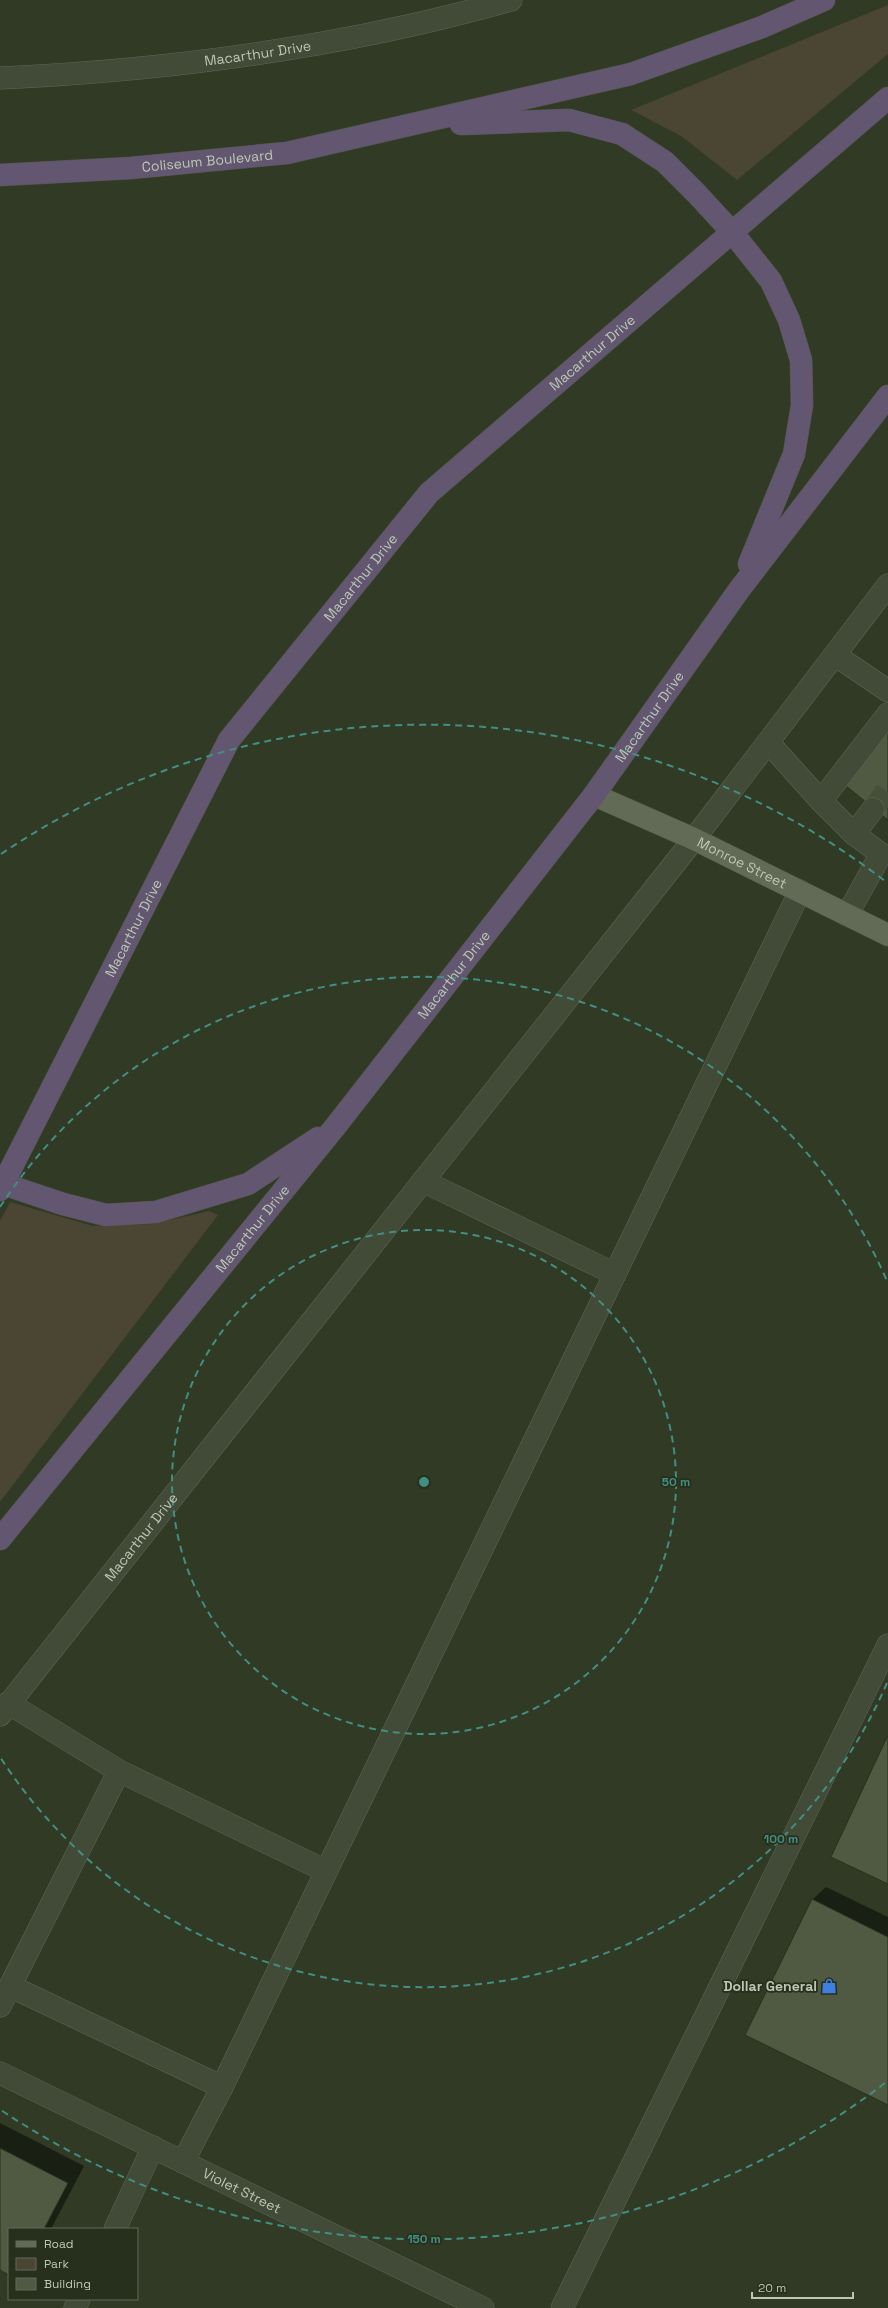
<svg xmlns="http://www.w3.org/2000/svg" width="888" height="2308" font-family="'Space Grotesk',sans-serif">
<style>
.green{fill:#4b4533}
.shadow{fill:#0007}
.building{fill:#505941;stroke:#29311f}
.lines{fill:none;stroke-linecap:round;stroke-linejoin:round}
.minor-tunnel{stroke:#464f39;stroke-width:22;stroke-dasharray:22 11;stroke-linecap:butt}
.minor-casing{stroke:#606856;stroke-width:23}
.major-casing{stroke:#4e5644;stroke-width:23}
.highway-casing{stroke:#4d5543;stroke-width:23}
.minor{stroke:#424b38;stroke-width:22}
.major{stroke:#626b56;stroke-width:22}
.highway{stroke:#625670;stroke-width:22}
.ring{fill:none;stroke:#438e83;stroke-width:2;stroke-dasharray:7 5}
.labels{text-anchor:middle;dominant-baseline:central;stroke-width:3.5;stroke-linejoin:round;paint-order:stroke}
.street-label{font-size:14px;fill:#bdc6b3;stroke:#272f1d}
.poi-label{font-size:14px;font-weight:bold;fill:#bdc6b3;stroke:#272f1d;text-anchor:end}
.centre{fill:#438e83;stroke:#272f1d;stroke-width:2}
.ring-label{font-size:12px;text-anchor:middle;font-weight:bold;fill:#438e83;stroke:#272f1d;stroke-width:3.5;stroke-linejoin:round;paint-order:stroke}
</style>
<rect width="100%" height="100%" fill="#313a24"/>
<path class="green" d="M888,5V54L737,180L681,136L631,110Z
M10,1202L93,1226L153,1224L209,1211L218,1215L0,1502V1221Z"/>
<path class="shadow" d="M826,1887L888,1917V2104L812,1900Z
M0,2123L84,2166L51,2229H9V2273L0,2269Z"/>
<path class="building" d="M888,727V820L845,785Z
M888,1735V1884L831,1857Z
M812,1899L888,1937V2105L745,2035Z
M0,2148L68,2183L44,2229H9V2275L0,2270Z"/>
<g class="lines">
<path class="minor-tunnel" d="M873,809L888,789"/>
<defs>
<g id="minor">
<path id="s1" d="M0,78C172,70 345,47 511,0"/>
<path d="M835,655L888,691"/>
<path d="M768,742L821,801"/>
<path d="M854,834L873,809"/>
<path d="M847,915L881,854L854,834L821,801L888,714"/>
<path d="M423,1181L615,1274"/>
<path id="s2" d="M0,1715L694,839L888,585"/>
<path d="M119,1771L326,1871"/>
<path d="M10,1986L222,2087"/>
<path d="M0,2006L119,1771L8,1703"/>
<path id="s3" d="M0,2073L483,2308"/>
<path d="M183,2162L222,2087L800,891"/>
<path d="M115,2229L153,2147"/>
<path d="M75,2308L79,2299"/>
<path d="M562,2308L888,1645"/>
</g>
<g id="major">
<path id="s4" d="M594,795L694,839L888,935"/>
</g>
<g id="highway">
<path d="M461,124L569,120L622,134L665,162L696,193L732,232L771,281L789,320L801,360L802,405L794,454L749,564"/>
<path id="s5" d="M0,175L131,168L287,153L631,74L762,27L824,0"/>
<path d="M0,1183L63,1204L106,1215L156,1212L248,1184L318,1138"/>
<path id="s6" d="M0,1190L229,740L429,493L888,98"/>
<path id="s7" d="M0,1539L335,1127L594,795L739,590L888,396"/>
</g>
</defs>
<use href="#minor" class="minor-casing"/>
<use href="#major" class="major-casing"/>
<use href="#highway" class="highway-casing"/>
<use href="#minor" class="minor"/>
<use href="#major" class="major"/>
<use href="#highway" class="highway"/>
</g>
<g class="ring">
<circle cx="424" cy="1482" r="252"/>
<path d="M887 1683A505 505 0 0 1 0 1757M0 1207A505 505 0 0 1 887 1281"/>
<path d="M885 2083A757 757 0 0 1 1 2110M1 854A757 757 0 0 1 885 881"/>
</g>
<defs>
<symbol id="shop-bare" viewBox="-9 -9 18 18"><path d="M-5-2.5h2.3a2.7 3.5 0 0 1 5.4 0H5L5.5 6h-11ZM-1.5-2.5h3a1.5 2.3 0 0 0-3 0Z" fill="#3f7fe0" stroke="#272f1d" stroke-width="2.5" paint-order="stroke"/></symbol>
</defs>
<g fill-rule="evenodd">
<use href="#shop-bare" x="818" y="1975" width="22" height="22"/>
</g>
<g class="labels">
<g class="street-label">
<text stroke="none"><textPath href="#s1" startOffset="259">Macarthur Drive</textPath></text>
<text stroke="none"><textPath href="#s5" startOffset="208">Coliseum Boulevard</textPath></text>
<text stroke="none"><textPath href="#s6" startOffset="1038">Macarthur Drive</textPath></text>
<text stroke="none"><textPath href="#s6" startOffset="714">Macarthur Drive</textPath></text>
<text stroke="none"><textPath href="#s7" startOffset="1048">Macarthur Drive</textPath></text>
<text stroke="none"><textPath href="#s4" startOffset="163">Monroe Street</textPath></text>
<text stroke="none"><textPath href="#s6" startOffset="294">Macarthur Drive</textPath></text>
<text stroke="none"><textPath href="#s7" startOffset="724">Macarthur Drive</textPath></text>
<text stroke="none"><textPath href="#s7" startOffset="400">Macarthur Drive</textPath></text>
<text stroke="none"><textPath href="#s2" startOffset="227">Macarthur Drive</textPath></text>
<text stroke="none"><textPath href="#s3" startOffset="269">Violet Street</textPath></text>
</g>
<g class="poi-label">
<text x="817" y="1986">Dollar General</text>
</g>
</g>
<circle cx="424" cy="1482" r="6" class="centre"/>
<g class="ring-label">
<text x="676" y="1486">50 m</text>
<text x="781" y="1843">100 m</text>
<text x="424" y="2243">150 m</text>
</g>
<rect x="8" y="2228" width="130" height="72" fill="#272f1d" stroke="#636b59"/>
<rect x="16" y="2241" width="20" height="6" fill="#626b56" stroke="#636b59"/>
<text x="44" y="2248" font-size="12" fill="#bdc6b3">Road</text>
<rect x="16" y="2258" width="20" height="12" fill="#4b4533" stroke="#636b59"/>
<text x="44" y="2268" font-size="12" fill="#bdc6b3">Park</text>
<rect x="16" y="2278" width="20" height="12" fill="#505941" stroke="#636b59"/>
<text x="44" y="2288" font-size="12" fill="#bdc6b3">Building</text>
<path d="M752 2292v6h101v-6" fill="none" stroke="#bdc6b3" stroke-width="2"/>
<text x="758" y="2292" font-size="12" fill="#bdc6b3" stroke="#272f1d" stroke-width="3" paint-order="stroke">20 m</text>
</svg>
